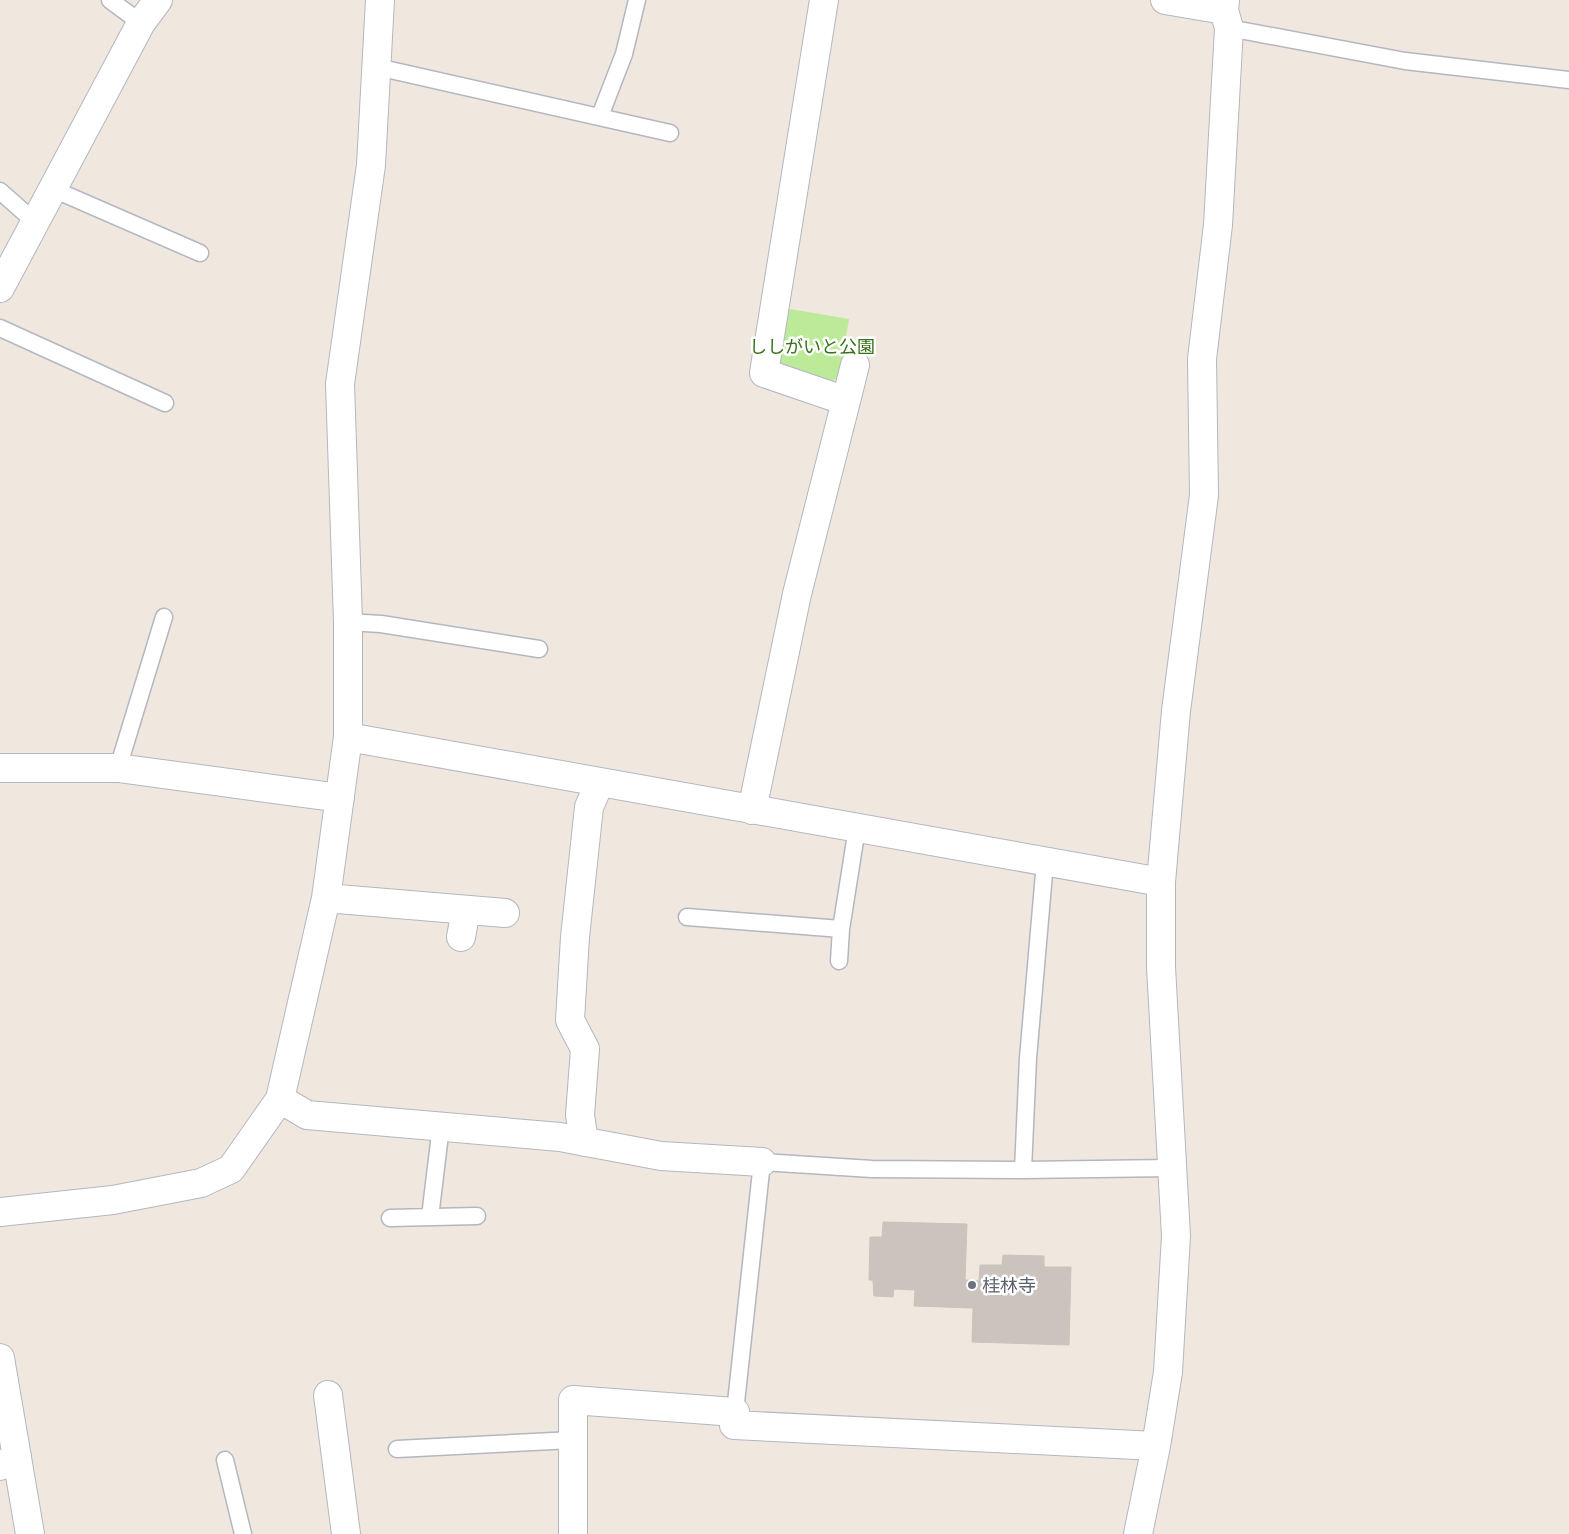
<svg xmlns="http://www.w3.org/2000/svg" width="1569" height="1534" font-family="Mulish,'Noto Sans JP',sans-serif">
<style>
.green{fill:#bdea98}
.building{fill:#cbc4be;stroke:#ccc2b8}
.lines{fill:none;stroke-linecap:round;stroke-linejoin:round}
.service-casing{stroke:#b3b7c2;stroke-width:19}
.minor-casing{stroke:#b3b7c2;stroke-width:30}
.tertiary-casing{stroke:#b3b7c2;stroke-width:30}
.service{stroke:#fff;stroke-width:16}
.minor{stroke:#fff;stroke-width:28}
.tertiary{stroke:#fff;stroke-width:28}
.worship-dot{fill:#6b7280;stroke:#fff;stroke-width:2}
.labels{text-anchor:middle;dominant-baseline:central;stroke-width:5;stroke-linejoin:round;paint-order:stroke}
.park-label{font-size:18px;fill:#337215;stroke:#fff}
.worship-label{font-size:18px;fill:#5b616d;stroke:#fff;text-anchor:start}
</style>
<rect width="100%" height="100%" fill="#f0e7df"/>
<path class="green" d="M784,308L849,319L839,377L826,385L782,369L777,360Z"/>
<path class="building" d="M883,1222L967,1224L965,1280L979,1281L980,1265H1002L1003,1255L1044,1256V1267H1071L1069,1345L972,1342L973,1308L914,1306L915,1290L894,1289L893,1297L874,1296L873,1280H869L870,1237H882Z"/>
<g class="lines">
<defs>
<path id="service" d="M110,0L141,23
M1229,28L1405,61L1569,80
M377,67L670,133
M600,116L624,54L637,0
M53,189L200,253
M0,191L35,222
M0,328L165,403
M348,622L381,624L539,649
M118,768L164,617
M687,917L841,929
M839,961L841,929L857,828
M1023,1170L1028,1058L1045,862
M430,1217L441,1126
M390,1218L477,1216
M735,1412L762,1162L872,1169L1023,1170L1170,1168
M397,1449L573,1440
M225,1460L243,1534"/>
<path id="minor" d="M1165,0L1224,10
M0,288L141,23L158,0
M846,401L855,365
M348,737L1161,882
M0,768H118L340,798
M752,810L797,594L846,401L764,373L824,0
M326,898L505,913
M461,937L466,910
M280,1099L307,1115L560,1137L661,1156L762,1162
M584,1142L580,1115L585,1049L570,1020L575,937L589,807L600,782
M0,1212L113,1200L201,1183L231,1169L280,1099L326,898L348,737V622L340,384L371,165L380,0
M328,1395L346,1534
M0,1466L17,1457
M573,1534V1400L735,1412L734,1425L1156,1446
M1138,1534L1156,1446L1168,1372L1176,1236L1161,967V882L1176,711L1204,495L1202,359L1218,225L1229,28L1224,10L1225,0"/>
<path id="tertiary" d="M0,1358L30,1534"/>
</defs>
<use href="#service" class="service-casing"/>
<use href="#minor" class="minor-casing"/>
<use href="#tertiary" class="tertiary-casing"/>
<use href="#service" class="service"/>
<use href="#minor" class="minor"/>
<use href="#tertiary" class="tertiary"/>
</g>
<circle class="worship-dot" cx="972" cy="1285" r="5"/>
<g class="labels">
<g class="park-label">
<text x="812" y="346">ししがいと公園</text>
</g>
<g class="worship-label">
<text x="982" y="1285">桂林寺</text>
</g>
</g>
</svg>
